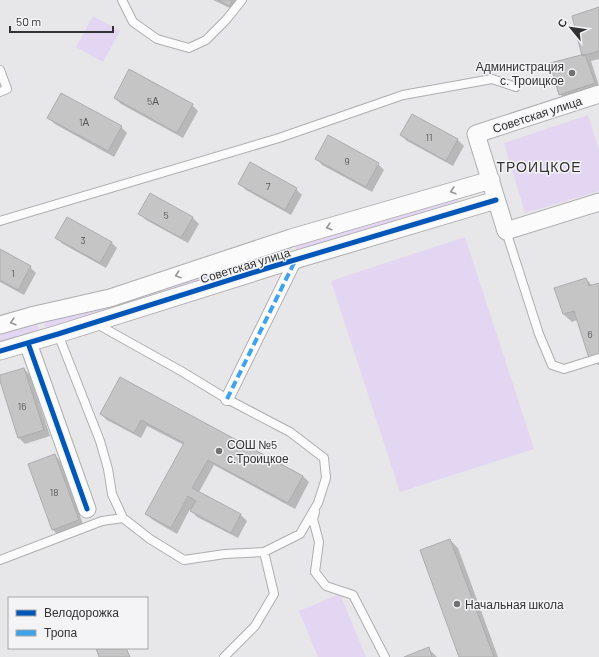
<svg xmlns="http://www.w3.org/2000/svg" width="599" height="657" font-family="Barlow,sans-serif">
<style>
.green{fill:#e2d6f3}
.shadow{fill:#0003}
.building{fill:#c5c5c6;stroke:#adacae}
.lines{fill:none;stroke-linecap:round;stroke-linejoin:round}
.service-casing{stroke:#aeaeaf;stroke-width:10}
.pedestrian-casing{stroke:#aeaeaf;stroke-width:14}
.minor-casing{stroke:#aeaeaf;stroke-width:19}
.service{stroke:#fbfbfc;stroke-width:8}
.pedestrian{stroke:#fbfbfc;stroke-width:12}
.minor{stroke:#fbfbfc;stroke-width:17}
.quiet{stroke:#3ea3eb;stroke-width:4;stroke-dasharray:8 4;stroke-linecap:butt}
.cycleway-casing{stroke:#f4f3f6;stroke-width:8}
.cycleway{stroke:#0057b8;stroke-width:5}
.oneway{stroke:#969698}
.poi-dot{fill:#717172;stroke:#f4f3f6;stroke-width:1.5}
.labels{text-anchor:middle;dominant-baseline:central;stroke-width:3;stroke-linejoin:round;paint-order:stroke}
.number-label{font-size:10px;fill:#575758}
.poi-label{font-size:12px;fill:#323233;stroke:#f4f3f6;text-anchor:start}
.street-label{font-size:12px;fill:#323233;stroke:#f4f3f6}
.quarter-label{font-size:14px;letter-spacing:1px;fill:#323233;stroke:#f4f3f6}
</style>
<rect width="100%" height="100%" fill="#e7e6e8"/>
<path class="green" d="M93,16L120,31L103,62L76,47Z
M588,115L599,150V191L525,213L504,143Z
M458,199L461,208L298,257L295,246Z
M465,237L534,449L400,492L331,281Z
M291,247L293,258L47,334L44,321Z
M37,324L40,334L0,346V335Z
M340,594L366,657H318L299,611Z"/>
<path class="shadow" d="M213,0H241L236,11Z
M599,8V59L591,61L599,86L566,100L560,94L583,55Z
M115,98L192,105L198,111L183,138L121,104Z
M412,115L458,140L464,146L453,166L407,141L401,135Z
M49,118L121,127L127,133L114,157L55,124Z
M316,158L378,164L384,170L372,192L322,165Z
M240,184L296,189L302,195L291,215L246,190Z
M140,214L193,218L199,224L188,243L146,220Z
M56,238L111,242L117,248L106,268L63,244Z
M0,250L30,267L36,273L24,295L0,282Z
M586,279L593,286L599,284V365H598L589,357L577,320L572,322L563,314Z
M24,369L30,375L50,436L25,444L19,438L0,378V376Z
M121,378L303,476L309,482L295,509L214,465L199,492L241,515L247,521L238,538L197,517L190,509L177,534L153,520L146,514L184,445L147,426L141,438L107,420L101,414Z
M55,455L61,462L84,527L59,536L53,530L30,465Z
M450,540L458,548L498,657H460Z
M428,648L437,657H406Z"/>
<path class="building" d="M218,0H232L230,6Z
M599,7V51L582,56L572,16Z
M585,54L595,83L559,95L550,63Z
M129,69L193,104L177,133L114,98Z
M61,93L122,126L108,151L47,118Z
M412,114L458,139L446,161L400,135Z
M328,135L379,163L366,187L315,159Z
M250,162L297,188L285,210L238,184Z
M150,193L193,217L181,238L138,214Z
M67,217L112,242L100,263L55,238Z
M0,249L31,266L18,290L0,280Z
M586,278L589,286L599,283V355L589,358L574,311L563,314L554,288Z
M24,368L44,430L18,438L0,381V375Z
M120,377L303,476L288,503L208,460L192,488L241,514L231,533L190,511L196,501L188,496L171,528L145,514L184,443L141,420L134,433L100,414Z
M55,454L79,520L52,530L28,464Z
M450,539L494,657H459L420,550Z
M429,647L432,657H404Z
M96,648H126L130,657H99Z"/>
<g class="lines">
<defs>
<path id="service" d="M122,0L133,22L157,39L189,48L206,40L226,20L242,0
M0,70L7,89L0,92
M0,221L279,138L403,95L492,79L516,87
M506,231L539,334L552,365L564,369L599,358
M95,323L181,371L227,399L290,432L324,458L326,478L318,503L300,534L264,552L225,554L184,560L150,539L123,518
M315,512L313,519L319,542L315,572L326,586L353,595L385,657
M0,560L102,521L123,518L112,494L108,469L100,441L58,334
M224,657L255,626L274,594L264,552"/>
<path id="pedestrian" d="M227,399L296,259"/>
<path id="minor" d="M599,94L476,134L506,231L599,202
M0,325L35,315L110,298L291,238L491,180
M28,343L87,509
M0,351L58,334L271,267L496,200"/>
</defs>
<use href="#service" class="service-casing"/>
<use href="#pedestrian" class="pedestrian-casing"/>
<use href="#minor" class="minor-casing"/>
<use href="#service" class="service"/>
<use href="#pedestrian" class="pedestrian"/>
<use href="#minor" class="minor"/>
<path class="quiet" d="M227,399L296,259"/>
<defs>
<path id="cycleway" d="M28,343L87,509
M0,351L58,334L271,267L496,200"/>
</defs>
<use href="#cycleway" class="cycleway-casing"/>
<use href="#cycleway" class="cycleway"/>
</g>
<defs><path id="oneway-chevron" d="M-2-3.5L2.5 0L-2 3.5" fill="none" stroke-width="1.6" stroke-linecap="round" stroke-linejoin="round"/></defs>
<g class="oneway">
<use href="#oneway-chevron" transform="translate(453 191) rotate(164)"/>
<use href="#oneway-chevron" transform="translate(329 227) rotate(164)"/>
<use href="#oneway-chevron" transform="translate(178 275) rotate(162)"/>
<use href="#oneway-chevron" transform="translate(13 322) rotate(164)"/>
</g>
<g class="poi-dot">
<circle cx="572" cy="73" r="4"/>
<circle cx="219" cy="451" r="4"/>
<circle cx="457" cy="604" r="4"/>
</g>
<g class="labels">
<g class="number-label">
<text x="153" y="101">5А</text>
<text x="84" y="122">1А</text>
<text x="429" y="137">11</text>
<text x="347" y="161">9</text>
<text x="268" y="186">7</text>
<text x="166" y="215">5</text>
<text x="83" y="240">3</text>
<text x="13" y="273">1</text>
<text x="590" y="334">6</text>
<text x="22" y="406">16</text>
<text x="54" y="492">18</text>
</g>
<g class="poi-label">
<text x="564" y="66" text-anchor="end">Администрация<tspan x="564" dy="14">с. Троицкое</tspan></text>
<text x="227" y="444">СОШ №5<tspan x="227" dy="14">с.Троицкое</tspan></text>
<text x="465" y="604">Начальная школа</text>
</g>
<g class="street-label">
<text transform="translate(537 114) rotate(-18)">Советская улица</text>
<text transform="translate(245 265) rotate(-17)">Советская улица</text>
</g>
<g class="quarter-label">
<text x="539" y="166">ТРОИЦКОЕ</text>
</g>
</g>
<rect x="8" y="597" width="140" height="52" fill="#f4f3f6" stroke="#a6a6a8"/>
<rect x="16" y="610" width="20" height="6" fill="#0057b8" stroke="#a6a6a8"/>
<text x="44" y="617" font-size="12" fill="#323233">Велодорожка</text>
<rect x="16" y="630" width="20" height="6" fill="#3ea3eb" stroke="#a6a6a8"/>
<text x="44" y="637" font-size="12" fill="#323233">Тропа</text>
<g transform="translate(571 28) rotate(299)" stroke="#f4f3f6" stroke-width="3" paint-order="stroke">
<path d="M0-3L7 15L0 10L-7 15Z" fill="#323233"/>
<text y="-6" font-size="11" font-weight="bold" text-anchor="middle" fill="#323233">С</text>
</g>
<path d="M10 26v6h103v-6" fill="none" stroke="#323233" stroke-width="2"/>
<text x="16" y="26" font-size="12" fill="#323233" stroke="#f4f3f6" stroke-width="3" paint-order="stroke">50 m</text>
</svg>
